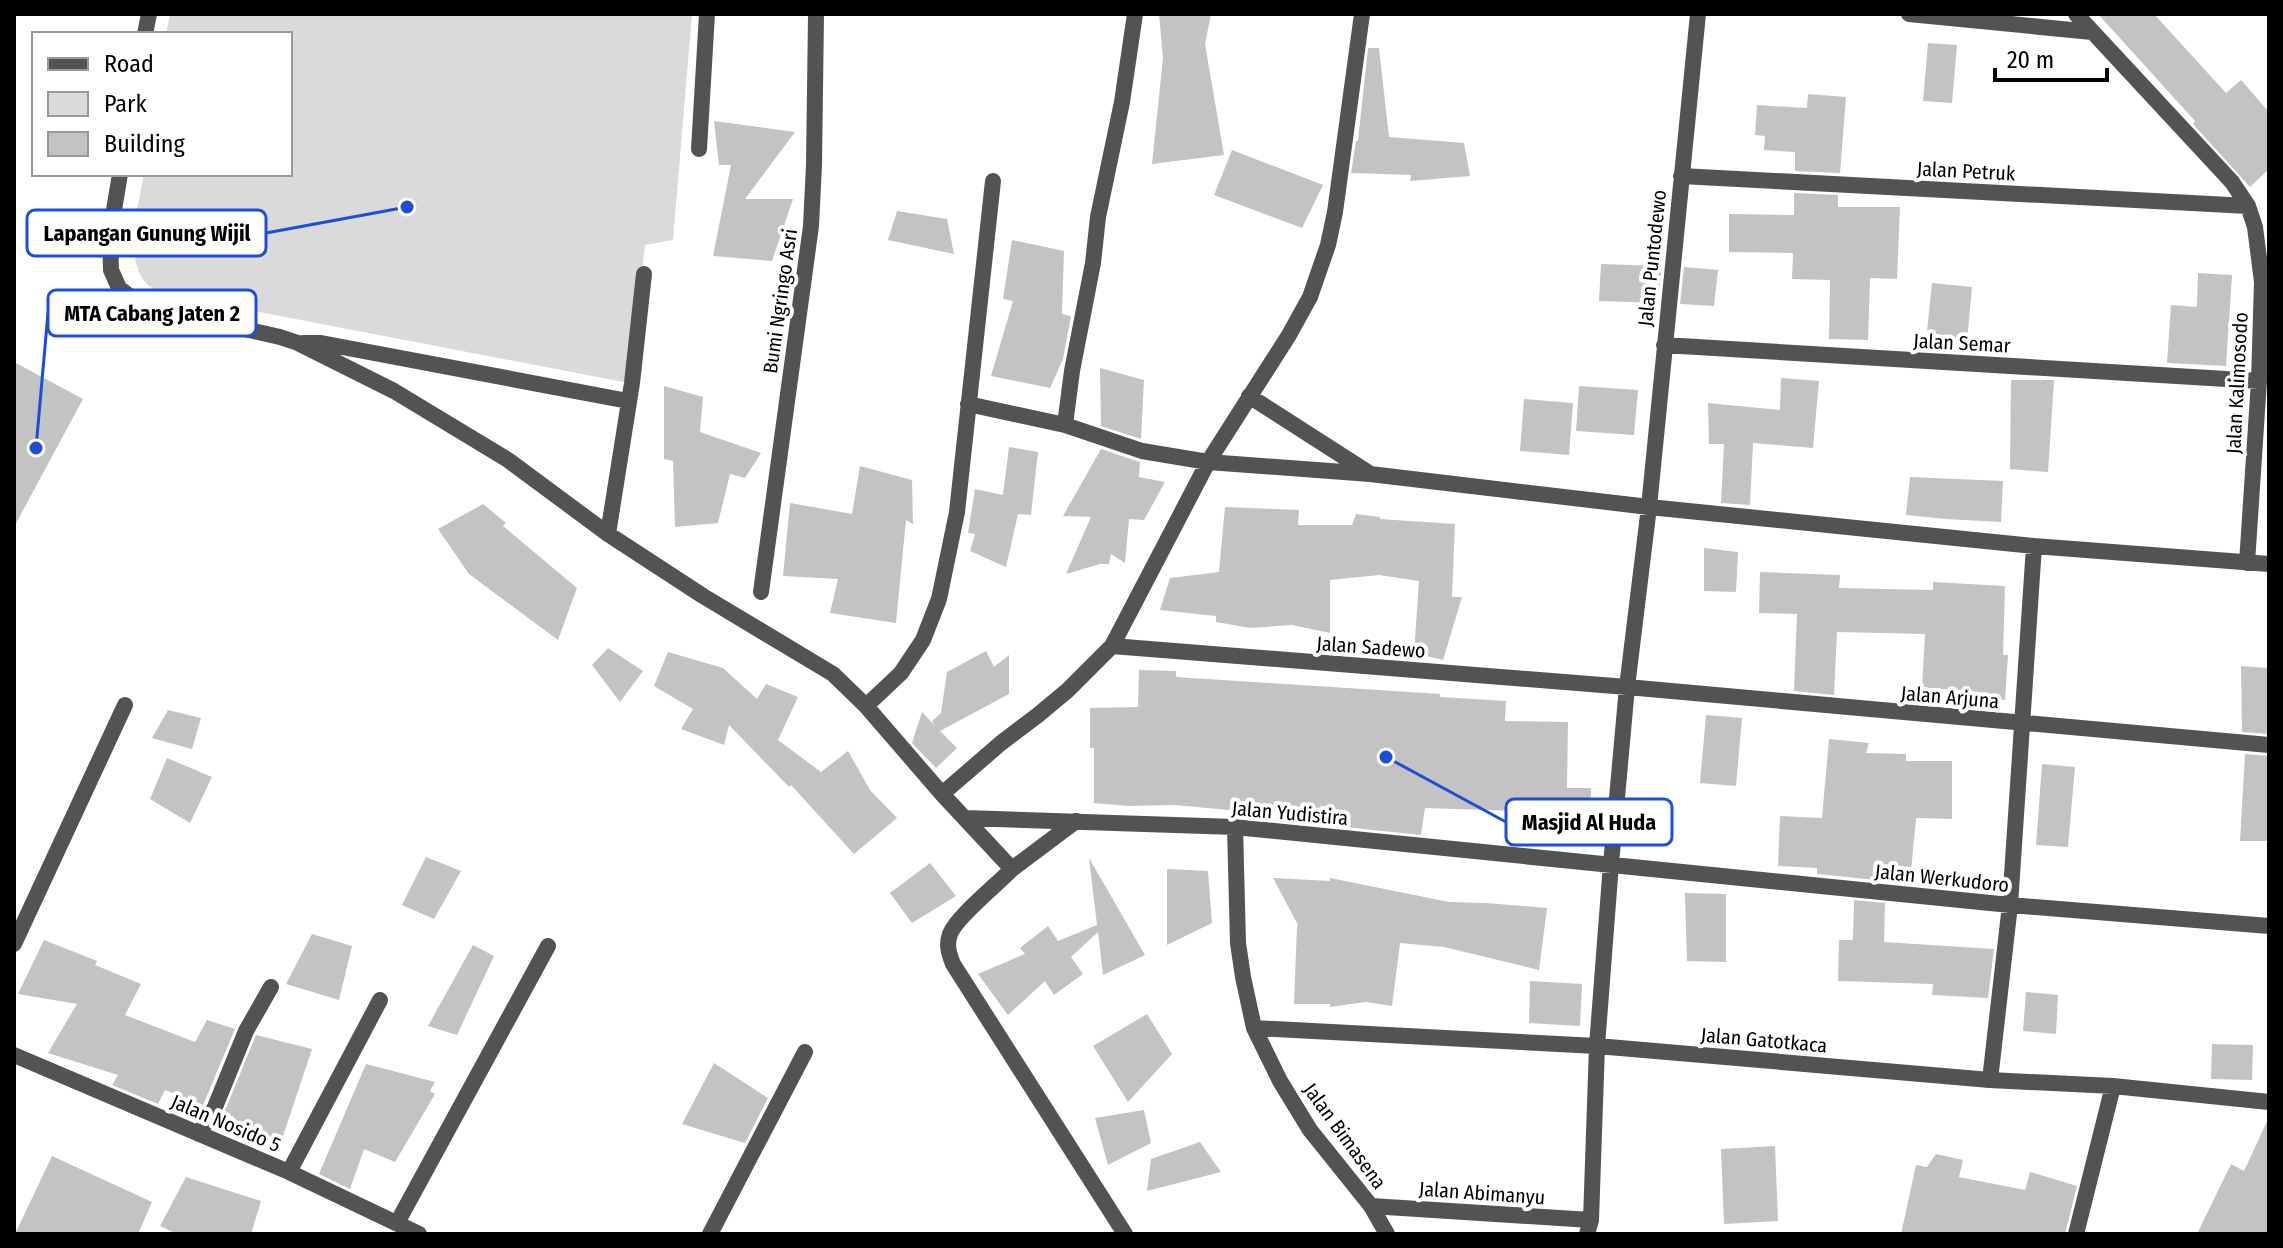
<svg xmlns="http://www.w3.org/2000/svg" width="2283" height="1248" font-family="'Fira Sans Condensed',sans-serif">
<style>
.green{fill:#dadada}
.building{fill:#c3c3c3}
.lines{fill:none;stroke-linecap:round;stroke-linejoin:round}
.minor{stroke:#535353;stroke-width:16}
.labels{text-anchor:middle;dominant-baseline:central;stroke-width:8;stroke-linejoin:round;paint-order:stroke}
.street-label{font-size:20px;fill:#000;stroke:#fff}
.leader{fill:none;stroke:#1d4ed8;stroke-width:3}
.callout-dot{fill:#1d4ed8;stroke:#fff;stroke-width:3}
.callout{fill:#fff;stroke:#1d4ed8;stroke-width:3}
.callout-label{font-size:22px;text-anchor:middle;font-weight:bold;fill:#000}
</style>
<rect width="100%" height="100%" fill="#fff"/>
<path class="green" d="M170,14H692L673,240L645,245L629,383L171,295C164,292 153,290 148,285C122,260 139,205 144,174H290V34H166Z"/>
<path class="building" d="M1159,14H1211L1205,44L1224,155L1152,164L1163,58Z
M2098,14H2154L2226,93L2241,80L2269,112V169L2250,187L2193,124L2195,121Z
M1928,43L1957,45L1952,103L1923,101Z
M1368,48H1379L1389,137L1464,143L1470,176L1410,181L1411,175L1351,173L1356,141H1358Z
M1808,94L1846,97L1840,173L1795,171V152L1764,150L1765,136L1755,135L1757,105L1807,108Z
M714,121L795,132L745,199H793L772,261L713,256L731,165H719Z
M1232,150L1323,185L1302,228L1214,195Z
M1794,193L1838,195V207H1900L1897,279L1870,278L1868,340L1829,339L1830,280L1792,279L1793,253L1729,252V214L1794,215Z
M897,211L947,219L954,254L888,240Z
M1012,240L1064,251L1062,314L1071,316L1063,359L1050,388L991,376L1013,301L1003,299Z
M1601,264L1662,266L1658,303L1599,301Z
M1684,267L1718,270L1714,306L1680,304Z
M2198,273L2232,275L2226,366L2167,363L2171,305L2197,307Z
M1932,283L1972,287L1966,352L1925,350Z
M14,362L83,399L14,527Z
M1100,368L1144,380L1141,439L1101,426Z
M1781,378L1819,381L1813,448L1753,443L1750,505L1721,503L1724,444H1709L1708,403L1780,410Z
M2011,380H2054L2048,472L2010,469Z
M664,386L703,397L700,432L761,453L745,478L730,474L718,523L675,527L673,461L664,459Z
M1579,386L1638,390L1634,435L1576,431Z
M1524,399L1573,403L1569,455L1520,451Z
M1009,447L1038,452L1031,515L1018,514L1006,567L970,551L975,534L968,533L975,489L1003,495Z
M1101,449L1140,462L1139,477L1165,482L1144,520L1129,519L1125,563L1111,554L1109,564H1100L1066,574L1091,517L1063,516Z
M860,466L912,480L913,524L906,520L896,623L830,613L838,579L783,576L790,503L852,514Z
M1910,477L2003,481L2001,522L1946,519L1906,515Z
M483,504L506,523L503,526L577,588L558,640L469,574L438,529Z
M1225,507L1299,510L1298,525H1352L1356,514L1380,517V519L1455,524L1452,597H1462L1443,660L1414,653L1419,581L1379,575L1330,580V633L1292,625L1250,628L1216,622V616L1160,610L1170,578L1219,572Z
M1704,548L1738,552L1736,592L1704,591Z
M1760,572L1840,575L1839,588L1933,590V582L2005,586L2003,655H2008L2005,700L1968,697L1967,690L1922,688L1925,634L1837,632L1834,695L1794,691L1797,614L1759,613Z
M608,648L643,671L620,702L592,665Z
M986,651L994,667L1009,655V694L940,731L957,748L936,768L912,743L922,712L935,726L932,721L941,713L947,672Z
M668,652L723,668L757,699L766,684L798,697L778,740L821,772L848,751L870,790L897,818L854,854L791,785L789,787L729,725L724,745L681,729L693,709L654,686Z
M2241,666L2269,668V734L2242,732Z
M1139,670L1176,671V677L1440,694V697L1506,701L1505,721L1568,722L1567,788H1591L1590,843H1550L1551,812L1425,808L1421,835L1335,826L1336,809L1239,811L1175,805L1129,806L1094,803V748H1090V708L1138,707Z
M168,710L201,718L192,749L152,738Z
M1706,715L1742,718L1736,786L1700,783Z
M1829,739L1869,743L1866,753L1906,754V761H1952V819L1916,818L1910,882L1886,879V881L1817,874V868L1778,866L1780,816L1822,818Z
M2245,754L2269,756V841H2240Z
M167,758L212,777L190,823L150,799Z
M2042,764L2075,767L2068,847L2036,845Z
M426,857L461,871L434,919L402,905Z
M1089,858L1145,955L1103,975L1098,932L1071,957L1083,974L1054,995L1045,981L1008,1015L978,974L1025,954L1020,948L1048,926L1058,941L1097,925Z
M930,863L956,896L912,923L890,893Z
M1167,869L1208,871L1212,923L1167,945Z
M1273,878L1330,881V878L1449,902L1486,903L1547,908L1539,970L1444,947L1400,943L1392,1006L1366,1002L1330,1007V1004H1294L1297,926L1298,925Z
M1685,893L1726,894V962L1687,961Z
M1854,900L1885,903L1884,942L1994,949L1988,998L1932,995L1933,984L1838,981L1839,940H1853Z
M312,934L352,946L339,1000L286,984Z
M44,940L97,961L95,965L141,984L125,1015L195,1042L207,1020L235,1029L203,1105L165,1090L158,1104L112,1085L118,1075L48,1053L77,1004L18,994Z
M473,945L494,956L457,1035L428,1026Z
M1530,981L1582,984L1580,1026L1529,1023Z
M2026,992L2058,995L2056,1034L2023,1031Z
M1147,1014L1172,1054L1128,1102L1093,1046Z
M256,1035L312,1049L280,1145L233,1121L234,1117L224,1113Z
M2212,1044L2253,1045L2252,1080L2211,1079Z
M714,1063L768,1098L745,1143L682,1124Z
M366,1064L435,1082L430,1091L435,1094L395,1162L364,1149L350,1189L319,1174Z
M1144,1110L1151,1143L1108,1165L1095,1118Z
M2269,1117V1234H2197L2231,1164L2244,1171Z
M1200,1142L1221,1172L1147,1191L1151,1159Z
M1775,1146L1778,1221L1724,1224L1721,1149Z
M1936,1154L1963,1160L1959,1177L2025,1190L2030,1172L2077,1186L2065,1234H1901L1916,1165L1927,1167Z
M52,1156L152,1202L138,1234H15Z
M186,1177L261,1201L251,1234H177L160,1226Z"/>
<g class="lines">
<path class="minor" d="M1135,14L1122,102L1098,217L1093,263L1072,371L1065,425L1142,451L1208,462L1370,474L1649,507L2034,546L2269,564
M1909,14L2092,32
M2076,14L2232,182L2248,206L2255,227L2262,282L2259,381L2247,563
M145,34L149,14
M699,149L707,14
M120,174L110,234L111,270L119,288L136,301L161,310L280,337L298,343L394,391L508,460L608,534L703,596L833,674L866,706L942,794L1012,869C998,884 956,917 950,934C946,945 949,954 953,964L1125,1234
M1681,176L2248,206
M303,343H321L628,401
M1664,345L2259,381
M1249,396L1369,473
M968,404L1065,425
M608,534L632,383L644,274
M761,592L811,226L814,165L816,14
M1112,646L1627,687L2269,745
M866,706L901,673L923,640L939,599L957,512L993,181
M942,794L1001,743L1038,715L1068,690L1112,646L1208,462L1289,335L1310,297L1328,245L1335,212L1362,14
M965,818L1235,827L2010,905L2269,926
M1235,827L1238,943L1243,977L1254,1028L1280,1081L1310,1130L1371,1206L1387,1234
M1012,869L1076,821
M14,944L125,705
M1254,1028L1597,1046L1990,1080L2113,1086L2269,1102
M14,1055L289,1172L419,1234
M1990,1080L2010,905L2034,546
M199,1134L215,1107L246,1031L271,987
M289,1172L380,1000
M1371,1206L1591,1220
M397,1223L548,946
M710,1234L805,1052
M1587,1234L1591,1220L1597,1046L1611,864L1627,687L1649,507L1698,14
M2076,1234L2113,1086"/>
</g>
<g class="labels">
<g class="street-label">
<text transform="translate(1966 171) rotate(3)">Jalan Petruk</text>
<text transform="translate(1652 258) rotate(-84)">Jalan Puntodewo</text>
<text transform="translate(780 301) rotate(-82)">Bumi Ngringo Asri</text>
<text transform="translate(1962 343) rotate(3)">Jalan Semar</text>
<text transform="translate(2237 383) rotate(-87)">Jalan Kalimosodo</text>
<text transform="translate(1371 647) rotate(4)">Jalan Sadewo</text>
<text transform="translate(1950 697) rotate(5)">Jalan Arjuna</text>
<text transform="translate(1290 813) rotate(5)">Jalan Yudistira</text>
<text transform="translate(1942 878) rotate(6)">Jalan Werkudoro</text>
<text transform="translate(1764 1040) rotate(5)">Jalan Gatotkaca</text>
<text transform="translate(226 1123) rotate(23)">Jalan Nosido 5</text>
<text transform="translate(1345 1136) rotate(54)">Jalan Bimasena</text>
<text transform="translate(1482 1193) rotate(4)">Jalan Abimanyu</text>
</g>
</g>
<path class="leader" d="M407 207L266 233M36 448L48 313M1386 757L1506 822"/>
<g class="callout-dot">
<circle cx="407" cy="207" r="8"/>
<circle cx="36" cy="448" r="8"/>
<circle cx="1386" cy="757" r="8"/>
</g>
<g class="callout">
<rect x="27" y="210" width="239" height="46" rx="8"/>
<rect x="48" y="290" width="208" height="46" rx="8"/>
<rect x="1506" y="799" width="166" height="46" rx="8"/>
</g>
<g class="callout-label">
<text x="147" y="241">Lapangan Gunung Wijil</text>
<text x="152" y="321">MTA Cabang Jaten 2</text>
<text x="1589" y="830">Masjid Al Huda</text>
</g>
<rect width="2283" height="1248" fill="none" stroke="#000000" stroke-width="32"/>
<rect x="32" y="32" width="260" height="144" fill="#ffffff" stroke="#999999" stroke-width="2"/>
<rect x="48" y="58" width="40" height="12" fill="#535353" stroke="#999999" stroke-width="2"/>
<text x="104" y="72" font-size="24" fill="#000000">Road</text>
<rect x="48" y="92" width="40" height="24" fill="#dadada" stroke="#999999" stroke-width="2"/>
<text x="104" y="112" font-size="24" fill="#000000">Park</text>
<rect x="48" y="132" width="40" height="24" fill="#c3c3c3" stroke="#999999" stroke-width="2"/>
<text x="104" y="152" font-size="24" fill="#000000">Building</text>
<path d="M1995 68v12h112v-12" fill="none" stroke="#000000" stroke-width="4"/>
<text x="2007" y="68" font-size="24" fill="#000000" stroke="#ffffff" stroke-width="6" paint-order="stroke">20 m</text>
</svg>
